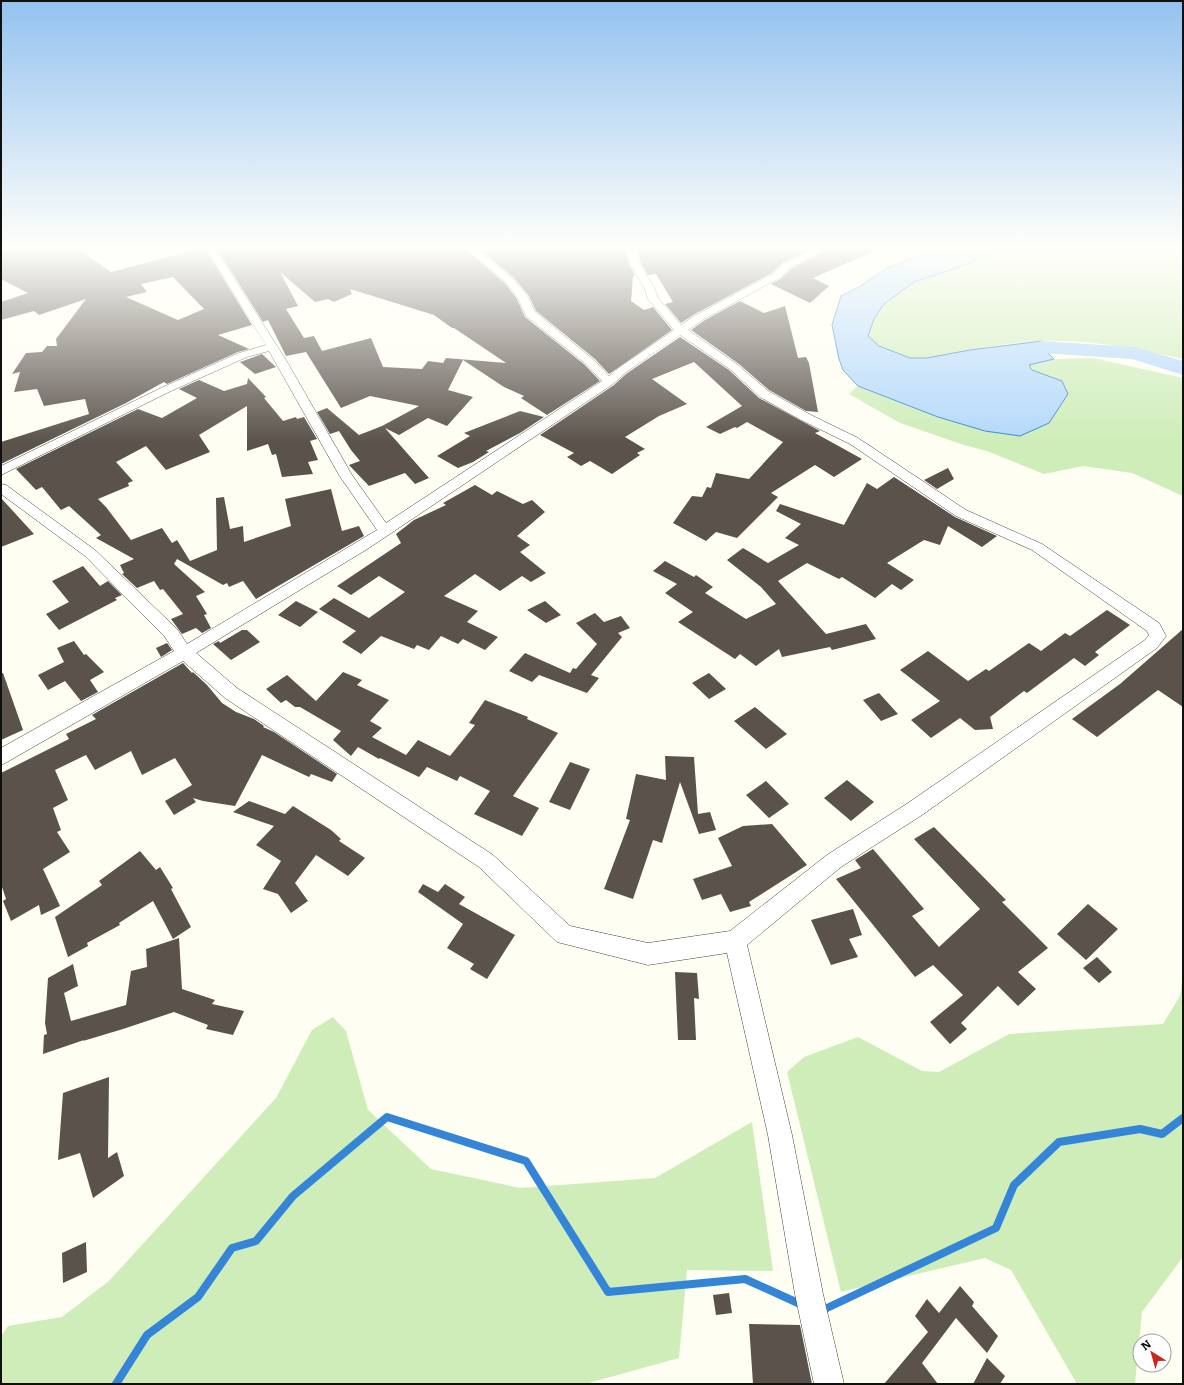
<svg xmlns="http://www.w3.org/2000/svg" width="1184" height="1385" font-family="Literata,serif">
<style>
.green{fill:#ceedb8}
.water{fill:#b3d8fb;stroke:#3485d7}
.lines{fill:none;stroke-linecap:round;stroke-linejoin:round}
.stream{stroke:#3485d7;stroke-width:8}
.river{fill:#b3d8fb;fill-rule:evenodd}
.building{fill:#5a524b;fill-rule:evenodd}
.minor-casing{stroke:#434343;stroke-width:1}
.minor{fill:#fff;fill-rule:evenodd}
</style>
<rect width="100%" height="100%" fill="#fffef3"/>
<path class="green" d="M1001,249H1183V359C1138,349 1088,339 1042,341C1018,342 993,346 970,350C950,353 930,361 910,358C894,357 879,346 868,336L874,319L884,304L914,282L965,265Z
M1093,358L1183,378V496L1132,473L1083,466L1044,474L987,451L964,445L900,423L849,394L858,386L938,417L985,431L1020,436L1062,381L1032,370L1029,365L1054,359Z
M1183,974V1257L1142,1312L1135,1384H1077L1011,1270L985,1258L841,1292L787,1072L804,1057L858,1037L922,1071L939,1072L1009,1034L1163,1024L1180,996Z
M333,1017L346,1031L368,1110L431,1169L520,1188L655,1178L752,1122L773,1271L687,1270L679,1358L585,1384H1V1336L8,1326L62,1317L109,1281L276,1098L312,1030Z"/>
<path class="water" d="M937,249H1001L965,265L914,282L884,304L874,319L868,336L879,346L910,358H927L970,350L1042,341V347L1054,359L1029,365L1032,370L1062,381L1068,394L1049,423L1020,436L985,431L938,417L858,386L843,370L839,359L832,325L841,296L859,287L887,268Z"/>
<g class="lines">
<path class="stream" d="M827,1308L996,1228L1014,1185L1059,1142L1140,1129L1162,1134L1183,1118
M116,1384L147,1335L198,1297L232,1248L256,1241L293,1196L387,1117L526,1161L608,1292L745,1279L798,1303"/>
<path class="river" d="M1042,341L1134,347L1183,361V375L1132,359L1042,353L999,365L991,363L988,358L991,353Z"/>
</g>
<path class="building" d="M1,249H78L111,272L198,249H205L252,325L218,335L249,349L238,352L167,384L164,382L126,403L1,464V442L89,414L85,399L44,406L37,389L14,392L20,372L12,374L26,353L42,352L47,346H57L56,339L86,299L39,315L34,311L1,320V302L28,293L1,279ZM173,277L204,309L178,320L126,297L147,292L141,284Z
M217,249H465L505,283L517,299L525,317L585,365L600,381L547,415L521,398L524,396L504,387L463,360L448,390L473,397L447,426L428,418L399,435L385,428L429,478L415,484L405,473L369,486L349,465L360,461L351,450L339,431L330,434L317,412L327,408L359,435L382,426L419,406L370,396L341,408L306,352L286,356L268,320L263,322ZM280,272L315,302L328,299L334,302L352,294L350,289L434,315L452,328H454L506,363L446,358L443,363L428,361L422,369L383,367L371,338L322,351L314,336L304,338L286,309L298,306Z
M479,249H624L630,266L635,276H633L631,301L644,310L653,307L672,330L609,374L595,359L536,311L529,296L513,277Z
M637,249H811L783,263L772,273L695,314L681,323L665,304L673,302L656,274L648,275L642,265Z
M828,249H879L813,278L829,286L810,303L771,284L780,279L791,269Z
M740,301L764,313L785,306L798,358L806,357L809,363L818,412L806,411L769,390L739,364L691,330L705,320Z
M680,337L729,370L759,398L820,431L815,433L862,459L834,477L815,465L771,493L778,497L737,538L716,532L706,541L673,523L692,496L702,497L707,487L711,488L716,473L749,479L783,442L747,422L737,428L735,427L720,434L706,427L742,406L694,362L652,379L687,404L659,416L625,437L645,449L637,453L640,455L612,474L590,461L581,466L567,457L574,453L540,435L614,385L626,374Z
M262,354L276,367L255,374L240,362Z
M248,378L266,397L264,398L283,421L296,417L297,419L304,417L317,439L310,441L318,460L308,462L313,474L282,477L276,454L272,455L268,444L247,451V406L199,435L210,452L166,470L146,446L116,462L133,481L128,483L129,486L98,499L106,507L131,540L162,528L172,543L177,540L190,561L217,550L216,498L224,497L230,529L243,526L244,542L291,526L285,499L331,489L342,531L359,526L364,536L256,599L243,581L229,587L227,583L223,585L177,559L174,564L205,592L196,596L207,614L204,615L211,628L202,633L196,628L182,634L171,619L183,614L163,589L160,590L154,581L137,588L122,574L124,573L120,565L134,559L96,538L101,535L69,506L61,510L42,487L36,490L16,469L138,409L162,418L197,398L179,389L199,380L224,391L247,384Z
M520,411L544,417L520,433L486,451L489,452L473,462L458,468L437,456L470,436L464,433Z
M948,468L954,479L937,489L924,480Z
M894,477L955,517L997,536L982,547L948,526L940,545L924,540L887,563L914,580L901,590L892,584L875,598L842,577L839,579L807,563L778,581L826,634L866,624L876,639L832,650L830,647L782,657L779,649L756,666L740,654L735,659L678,622L693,612L665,593L677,584L653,571L665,561L694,577L696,575L713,587L705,593L746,619L776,604L761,587L727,560L743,548L768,563L799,545L785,538L801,524L776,511L780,504L844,525L867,483L877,489Z
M475,485L492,495L497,491L523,504L532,500L545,512L517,536L530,545L520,552L546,573L531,582L522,576L500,591L475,574L444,596L478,611L467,622L498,637L485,650L463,639L458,644L441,636L429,650L417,645L414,649L381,636L361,654L342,642L356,631L319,609L334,598L369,618L405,592L379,576L351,595L337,586L401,543L396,534L414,520L446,505L443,503Z
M1,498L34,534L1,547Z
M83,566L100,586L108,581L122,595L115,598L117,600L59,630L46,614L69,602L52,581Z
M296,601L318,612L300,627L278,615Z
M545,601L561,615L546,623L527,610Z
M1107,610L1130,625L1095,652L1099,655L1085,666L1074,658L1027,693L1024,691L990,717L993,729L975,730L960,718L931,738L911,720L940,701L900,670L928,651L968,681L986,669L989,671L1029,643L1041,651L1065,633L1070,636Z
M595,613L604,622L621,616L630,628L618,633L622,637L591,675L599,678L587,693L539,675L532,682L509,671L525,653L570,673L573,668L576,669L597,644L576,623Z
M1183,629V707L1158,690L1097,737L1072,719L1120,684Z
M242,630H247L260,642L231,660L213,644L219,641L220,643Z
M74,641L84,655L86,654L104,672L90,680L98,692L81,701L65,681L48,690L38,675L64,662L57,648Z
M167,643L172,650L161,657L156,648Z
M183,663L192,673L193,672L207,685L222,703L236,712L254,719L264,726L263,727L274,732L337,774L332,782L311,774L309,777L262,755L235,806L203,801L193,798L196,802L174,815L165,801L192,785L175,758L142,775L131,751L95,770L86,755L55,770L68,800L53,808L61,830L57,832L70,852L43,869L60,906L41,915L39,905L11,921L3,901L6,899L1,884V773L69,739L66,734L96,719L92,715Z
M343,672L362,680L357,685L389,700L370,721L382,728L372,737L406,755L418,740L450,756L475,725L469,723L485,700L528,717L527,719L558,733L513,796L539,808L522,836L474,814L490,791L460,776L457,781L427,767L419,777L380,758L379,759L358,747L351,756L333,740L341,731L300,707H295L286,700L281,703L266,689L287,675L316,701Z
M1,673H3L23,730L1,740Z
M709,673L726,689L709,699L692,683Z
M879,693L898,714L881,721L863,700Z
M755,707L787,734L766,749L734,721Z
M665,756L694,757L698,814L710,812L716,830L699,834L680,782L662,843L653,840L633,899L604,889L630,820L626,819L636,774L666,780Z
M570,762L590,769L570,810L549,802Z
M847,780L874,802L851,821L824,798Z
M766,781L789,804L769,818L746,795Z
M249,801L285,814L293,806L331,830L341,839L339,841L365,858L348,876L316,855L295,883L308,901L291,913L278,894L263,889L281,861L256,845L274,826L233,812Z
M772,824L807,865L749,902L751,906L730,912L721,894L702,900L693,879L732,866L718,838L743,826Z
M934,827L1006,900L1002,902L1048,948L1018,972L1036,989L1018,1006L998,986L961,1023L967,1029L950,1044L930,1022L963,995L933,965L915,977L836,879L861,868L855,860L873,849L924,909L912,916L939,947L980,909L914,839Z
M140,851L156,870L160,867L173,888L171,889L191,927L173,939L153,901L119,923L120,925L87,943L88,946L68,957L55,917L102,885L99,881Z
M423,884L438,892L445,884L465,897L459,904L515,935L487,979L470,969L474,964L447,948L463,924L418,892Z
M1088,904L1118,929L1086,960L1057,934Z
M853,909L862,935L849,939L858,957L831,965L811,920Z
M179,938L182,989L215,1000L212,1004L244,1011L233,1035L206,1029L208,1025L174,1012L123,1029L83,1041L84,1040L43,1054L44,1035L47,1034L45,1023L48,978L73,964L78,986L64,993L71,1021L126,1005L131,971L147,967L146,949Z
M1097,957L1112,972L1099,983L1083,968Z
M675,972L697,973L699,999L694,998L696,1040H678Z
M109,1077L108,1158L117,1152L124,1176L93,1198L80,1153L58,1160L63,1093Z
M86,1242L87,1272L63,1283L62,1253Z
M960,1286L974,1302L972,1306L998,1336L987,1353L956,1318L922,1363L938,1384H884L928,1332L915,1316L927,1299L939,1313Z
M729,1293L732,1313L716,1315L713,1295Z
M749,1324L800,1325L812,1384H753Z
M987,1358L1005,1376L1000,1384H973Z"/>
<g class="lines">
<defs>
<path id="minor" d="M206,249H215L286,360L352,475L386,523L602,381L586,364L526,316L518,298L506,282L466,249H476L512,278L528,297L535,312L594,360L609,376L617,369L674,330L648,299L644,287L631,266L625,249H635L641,266L654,287L658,298L681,325L696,315L773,274L784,264L815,249H827L790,268L779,278L704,319L688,330L738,365L768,391L809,414L858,438L966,510L1042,544L1159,623L1166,636L1157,648L922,815L841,867L747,945L792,1135L823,1294L844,1384H814L795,1294L768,1135L727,953L648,965L557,942L479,867L225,698L183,661L7,762L1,765V748L174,651L165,637L85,556L1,494V484L6,485L95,550L177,629L187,644L377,530L339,475L269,351L247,357L171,391L1,475V466L163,387L239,353L266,345ZM680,335L730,369L760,397L801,420L850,444L956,516L1032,550L1147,631L1149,635L1145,640L908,803L827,855L730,931L648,943L570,926L493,855L237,688L196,653L369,548L613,384L625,373Z"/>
</defs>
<use href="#minor" class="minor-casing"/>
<use href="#minor" class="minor"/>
</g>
<linearGradient id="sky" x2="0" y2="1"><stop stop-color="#93c2f0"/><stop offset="0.56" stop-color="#fffffa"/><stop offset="1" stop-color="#fffffa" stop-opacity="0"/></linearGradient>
<rect width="1184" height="443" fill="url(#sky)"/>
<rect width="1184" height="1385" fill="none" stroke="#101010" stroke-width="4"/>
<g transform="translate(1152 1353) rotate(323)"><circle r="19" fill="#ffffff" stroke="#9f9f9f"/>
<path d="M0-3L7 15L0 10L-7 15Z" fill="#cb261c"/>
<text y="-6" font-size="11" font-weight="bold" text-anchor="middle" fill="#101010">N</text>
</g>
</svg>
